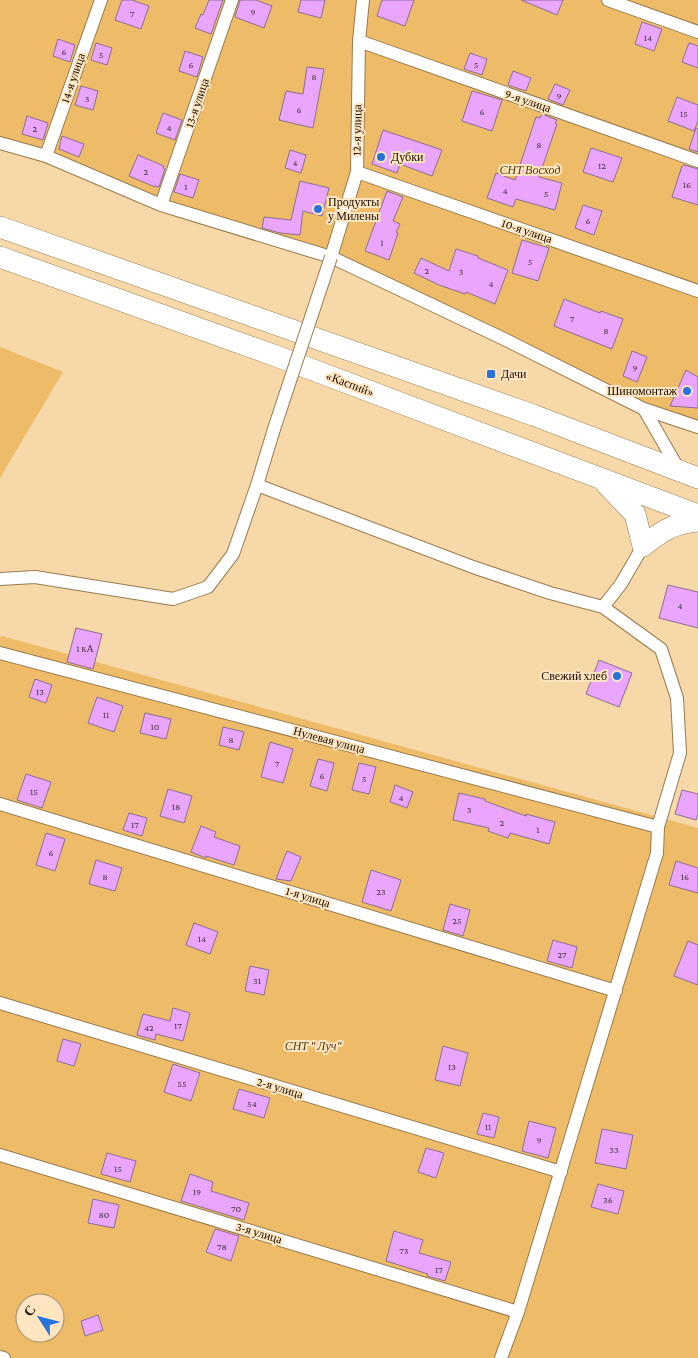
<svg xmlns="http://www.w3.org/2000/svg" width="698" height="1358" font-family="'Crimson Pro',serif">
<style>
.green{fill:#eebc68;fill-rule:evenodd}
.building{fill:#e9a6fc;stroke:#8d6d96}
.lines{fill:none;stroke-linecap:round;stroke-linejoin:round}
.minor-casing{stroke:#977b4e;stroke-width:14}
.trunk-casing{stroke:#977b4e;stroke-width:22}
.minor{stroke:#fff;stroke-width:12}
.trunk{stroke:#fff;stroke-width:21}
.minor-bridge-casing{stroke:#977b4e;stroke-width:14;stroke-linecap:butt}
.minor-bridge{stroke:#fff;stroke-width:12}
.poi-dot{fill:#2872de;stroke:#ffe6c0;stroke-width:2}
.labels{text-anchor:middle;stroke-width:4;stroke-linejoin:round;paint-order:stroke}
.number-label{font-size:10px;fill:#4c333f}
.street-label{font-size:12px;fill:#180d00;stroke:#ffe6c0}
.poi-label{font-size:12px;fill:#180d00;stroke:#ffe6c0;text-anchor:start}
.park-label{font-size:12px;font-style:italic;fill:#523a0f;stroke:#ffe6c0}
</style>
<rect width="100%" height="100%" fill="#f7d8a8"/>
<path class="green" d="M0,0H698V434L639,414L349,267L167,211L50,165L0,150Z
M0,347L63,372L0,478Z
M2,636L698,828V1358H0V637ZM25,1303H55V1333H25Z"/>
<path class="building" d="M122,0H132L149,6L141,29L115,20Z
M209,0H223L211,34L195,28L201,14L203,15Z
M240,0H256L272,6L264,28L235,17Z
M301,0H325L321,18L298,12Z
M382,0H414L405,26L377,16Z
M521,0H563L557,15Z
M642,22L662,29L654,51L635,44Z
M58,39L75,45L70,62L53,56Z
M96,43L112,48L107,65L91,60Z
M689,43L698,46V68L682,62Z
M185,51L203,57L197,77L179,71Z
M470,53L487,59L482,75L464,69Z
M307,67L324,69L313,128L279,120L286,91L303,94Z
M513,71L531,78L526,91L508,85Z
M555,84L570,90L563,105L548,99Z
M81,86L98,91L93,110L75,105Z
M472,91L502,100L492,131L462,121Z
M677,97L698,105V121L694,131L668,121Z
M163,113L182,120L175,140L156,133Z
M542,114L557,120L555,123L557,124L539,177L562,183L555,210L516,199L513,207L487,198L496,173L515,180L536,117L540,118Z
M27,116L48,123L43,140L22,134Z
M696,128L698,129V152L689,149Z
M383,130L442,150L432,176L400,164L397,173L372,164Z
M62,136L84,144L79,157L59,149Z
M591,148L622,158L613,182L583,172Z
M290,150L306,155L301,173L285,168Z
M138,155L164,166L163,168L165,169L159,187L155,186V187L129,176Z
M684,165L698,169V205L672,197L682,166Z
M180,174L199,180L193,198L174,192Z
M300,181L329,188L322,216L303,211L300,235L280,233L262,228L264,217L291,220Z
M387,191L403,197L393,221L400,224L396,232L398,233L389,260L365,251Z
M583,205L602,211L594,235L575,228Z
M522,240L549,248L538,281L512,273Z
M456,249L478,256V258L508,270L495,304L466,292L465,294L439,285L414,273L421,258L449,271Z
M564,299L600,313L601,311L623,319L612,349L554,326Z
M632,351L647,357L637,382L623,376Z
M686,370L698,377V408L670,406Z
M668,585L698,592V628L659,618Z
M76,628L102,634L93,669L67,662Z
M599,660L632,673L619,707L586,694Z
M35,679L52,685L46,703L29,697Z
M97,697L123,706L114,732L88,723Z
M145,713L171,719L166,739L140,733Z
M223,727L244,732L239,750L219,745Z
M270,742L293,749L283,783L261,777Z
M318,759L334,763L327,791L310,786Z
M359,763L376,767L369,794L352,790Z
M26,774L51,782L42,808L17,800Z
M395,785L413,792L407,808L390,802Z
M168,789L192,796L184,823L160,816Z
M682,790L698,794V814L696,820L675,814Z
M459,793L485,799V801L526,816V814L555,822L549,844L510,833L508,838L488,831L489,828L453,820Z
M129,813L147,818L142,836L123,830Z
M201,826L216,832L214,837L240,846L234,865L206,856V858L191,852Z
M46,833L65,839L55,871L36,865Z
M287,851L301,857L291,881L276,879Z
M96,860L122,868L115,891L89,884Z
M676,861L698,868V893L669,885Z
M371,870L401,880L391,911L362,902Z
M450,904L470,910L463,936L443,930Z
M194,923L218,932L210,954L186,945Z
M553,940L577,947L572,968L547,961Z
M688,941L698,945V985L674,976Z
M250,966L269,970L264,995L245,991Z
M173,1008L190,1013L183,1041L156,1034L155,1040L137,1035L143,1014L170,1021Z
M63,1039L81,1044L74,1066L57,1061Z
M443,1046L468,1053L460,1086L435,1080Z
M173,1064L200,1073L191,1101L164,1092Z
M239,1089L270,1098L264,1118L233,1109Z
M483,1113L499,1117L494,1138L477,1134Z
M529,1121L556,1128L548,1158L522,1151Z
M602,1129L633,1135L626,1169L595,1163Z
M426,1148L444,1153L436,1178L418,1172Z
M107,1153L136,1161L130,1182L101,1174Z
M190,1174L213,1182L211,1191L249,1203L244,1220L181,1201Z
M598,1184L624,1191L618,1214L591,1207Z
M93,1199L119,1205L114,1228L88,1223Z
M215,1229L239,1236L231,1261L206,1252Z
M394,1231L423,1240L419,1253L451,1262L445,1281L427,1276L428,1274L386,1261Z
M98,1315L103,1330L85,1336L81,1321Z"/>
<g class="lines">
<defs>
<path id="minor" d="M608,0L698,32
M359,41L698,161
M0,143L46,156L161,205L331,257L504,339L644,409L698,427
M46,156L101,0
M357,172L698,291
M161,205L232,0
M331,257L357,172L359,41L363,0
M644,409L679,470
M274,429L257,485L473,567L550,593L603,607
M0,579L35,577L173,599L208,587L233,554L257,485
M0,653L658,827
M0,804L616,991
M0,1003L561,1172
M0,1155L518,1312
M0,1357L4,1358
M501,1358L518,1312L657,853L658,827L680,753L677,698L661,649L603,607L621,584L643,546"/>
<path id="trunk" d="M0,227L533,415L698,478
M0,257L276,356L698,515
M606,484L635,514L643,546C662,531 674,523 698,521"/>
</defs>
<use href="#minor" class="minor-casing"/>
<use href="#trunk" class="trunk-casing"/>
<use href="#minor" class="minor"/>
<use href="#trunk" class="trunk"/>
<defs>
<path id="minor-bridge" d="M274,429L331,257"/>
</defs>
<use href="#minor-bridge" class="minor-bridge-casing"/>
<use href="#minor-bridge" class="minor-bridge"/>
</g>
<g class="poi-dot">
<circle cx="381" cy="157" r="5"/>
<circle cx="318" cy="209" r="5"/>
<rect x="486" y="369" width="10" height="10" rx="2.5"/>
<circle cx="687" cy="391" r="5"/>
<circle cx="617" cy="676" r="5"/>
</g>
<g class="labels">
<g class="number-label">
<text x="253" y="15">9</text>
<text x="132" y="17">7</text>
<text x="648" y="41">14</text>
<text x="64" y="55">6</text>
<text x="101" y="58">5</text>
<text x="191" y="68">6</text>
<text x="476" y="68">5</text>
<text x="314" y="80">8</text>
<text x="559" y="99">9</text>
<text x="87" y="102">3</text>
<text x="299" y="113">6</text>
<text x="482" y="115">6</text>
<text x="684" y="117">15</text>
<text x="169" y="131">4</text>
<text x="35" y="132">2</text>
<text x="539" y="148">8</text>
<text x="295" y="166">4</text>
<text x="602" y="169">12</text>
<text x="146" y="175">2</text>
<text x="687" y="188">16</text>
<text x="186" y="190">1</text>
<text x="505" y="194">4</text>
<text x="546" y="197">5</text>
<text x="588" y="224">6</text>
<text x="382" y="246">1</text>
<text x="530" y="265">5</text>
<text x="427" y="274">2</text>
<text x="461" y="275">3</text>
<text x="491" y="287">4</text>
<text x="572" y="322">7</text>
<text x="606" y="334">8</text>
<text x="635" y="371">9</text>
<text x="680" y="609">4</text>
<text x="85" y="652">1 кА</text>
<text x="40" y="695">13</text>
<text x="106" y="718">11</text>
<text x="155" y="730">10</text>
<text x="231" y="743">8</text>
<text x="277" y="767">7</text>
<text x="322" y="779">6</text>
<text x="364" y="782">5</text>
<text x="34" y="795">15</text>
<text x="401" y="801">4</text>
<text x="176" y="810">18</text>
<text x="469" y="813">3</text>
<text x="502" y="826">2</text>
<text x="135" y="828">17</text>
<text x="538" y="833">1</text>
<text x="51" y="856">6</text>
<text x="105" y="880">8</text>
<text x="685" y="880">16</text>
<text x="381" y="895">23</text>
<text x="457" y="924">25</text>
<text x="202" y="942">14</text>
<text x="562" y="958">27</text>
<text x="257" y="984">31</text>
<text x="178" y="1029">17</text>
<text x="149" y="1031">42</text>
<text x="452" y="1070">13</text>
<text x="182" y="1087">55</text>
<text x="252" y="1107">54</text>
<text x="488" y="1130">11</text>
<text x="539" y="1143">9</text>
<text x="614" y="1153">33</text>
<text x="118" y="1172">15</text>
<text x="197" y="1195">19</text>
<text x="608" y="1203">36</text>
<text x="236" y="1212">70</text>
<text x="104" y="1218">80</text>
<text x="222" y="1250">78</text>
<text x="404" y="1254">73</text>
<text x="439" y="1273">17</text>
</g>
<g class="street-label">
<text transform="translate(73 78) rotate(-71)" y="4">14-я улица</text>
<text transform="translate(528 101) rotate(19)" y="4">9-я улица</text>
<text transform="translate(197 103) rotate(-71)" y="4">13-я улица</text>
<text transform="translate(357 130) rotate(-89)" y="4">12-я улица</text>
<text transform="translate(527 231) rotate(19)" y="4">10-я улица</text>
<text transform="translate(350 384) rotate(21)" y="4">«Каспий»</text>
<text transform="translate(329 740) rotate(15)" y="4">Нулевая улица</text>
<text transform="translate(308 897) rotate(17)" y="4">1-я улица</text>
<text transform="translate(280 1088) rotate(17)" y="4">2-я улица</text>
<text transform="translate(259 1233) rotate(17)" y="4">3-я улица</text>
</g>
<g class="poi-label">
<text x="391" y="161">Дубки</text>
<text x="328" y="206">Продукты<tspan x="328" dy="14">у Милены</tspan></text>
<text x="501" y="378">Дачи</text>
<text x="677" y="395" text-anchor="end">Шиномонтаж</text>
<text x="607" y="680" text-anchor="end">Свежий хлеб</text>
</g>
<g class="park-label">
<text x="530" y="174">СНТ Восход</text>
<text x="313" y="1050">СНТ " Луч"</text>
</g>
</g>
<g transform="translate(40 1318) rotate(306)"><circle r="24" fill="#ffe6c0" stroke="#a38f73"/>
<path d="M0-4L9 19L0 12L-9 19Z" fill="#2872de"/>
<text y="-8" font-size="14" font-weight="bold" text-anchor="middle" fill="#180d00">С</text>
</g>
</svg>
